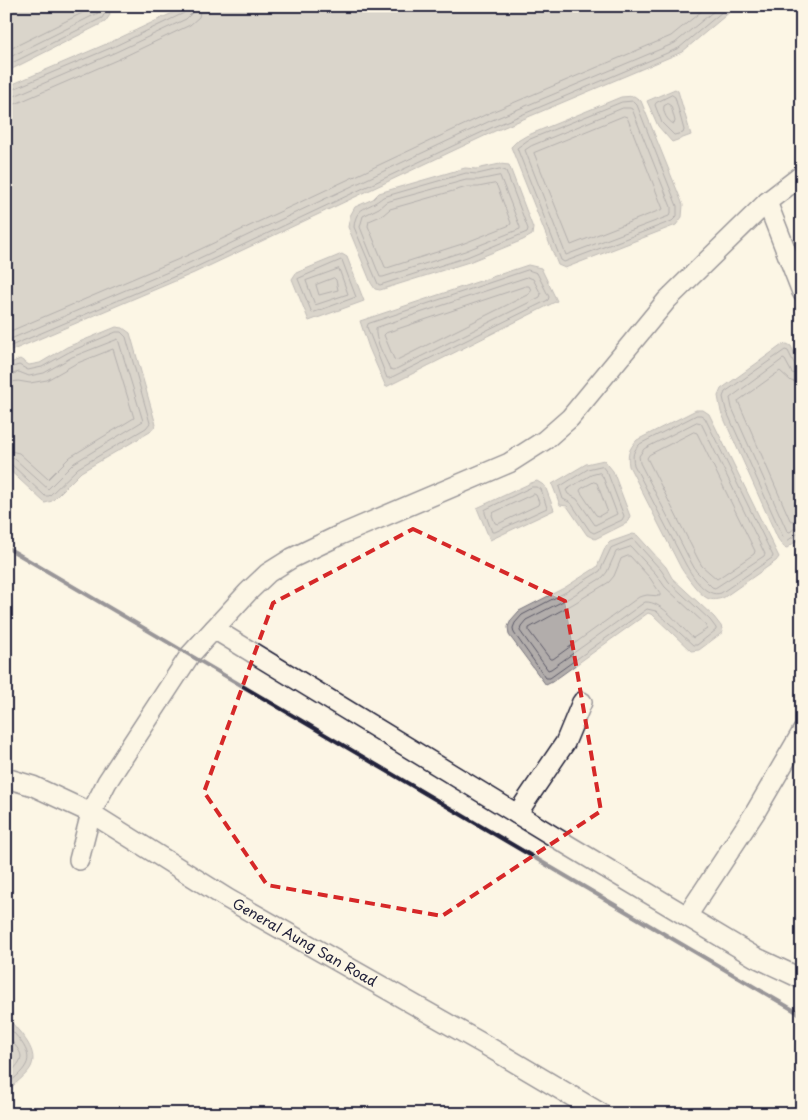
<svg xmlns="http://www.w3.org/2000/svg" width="808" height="1120" font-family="'Playpen Sans',sans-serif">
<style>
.water{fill:#b2adab;stroke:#78757e}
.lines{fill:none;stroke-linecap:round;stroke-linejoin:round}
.shore{stroke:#5c5a68;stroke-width:1}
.minor-casing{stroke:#22223b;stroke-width:22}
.minor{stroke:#fcf5e5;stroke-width:19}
.rail{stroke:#22223b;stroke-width:4}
.marked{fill:none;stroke:#d62828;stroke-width:4;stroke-dasharray:10 6;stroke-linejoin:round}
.labels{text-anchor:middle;stroke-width:5;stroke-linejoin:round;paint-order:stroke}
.street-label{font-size:14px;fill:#22223b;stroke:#fcf5e5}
</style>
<rect width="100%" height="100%" fill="#fcf5e5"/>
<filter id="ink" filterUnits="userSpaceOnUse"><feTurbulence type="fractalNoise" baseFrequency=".02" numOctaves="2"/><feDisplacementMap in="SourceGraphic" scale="10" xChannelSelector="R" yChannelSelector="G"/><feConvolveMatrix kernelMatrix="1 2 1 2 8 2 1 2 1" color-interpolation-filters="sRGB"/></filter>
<g filter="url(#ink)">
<path class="water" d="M6,6H109L110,15L105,22L6,72Z
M187,6H737L682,52L495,131L194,273L6,353V87L111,42Z
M675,89L678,91L691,135L672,142L658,126L647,101Z
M634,96L641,101L683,205L682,217L676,225L565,268L558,265L511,147L516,142L526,136L621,97Z
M500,164L509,165L533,228L532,235L523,240L469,262L380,290L375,289L371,283L348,227L350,216L355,207L373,199L379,193L465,168L476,169Z
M342,254L347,257L364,301L309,321L292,279L296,273Z
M528,265L541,268L557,301L386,387L369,348L360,321Z
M116,327L123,328L130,333L156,425L150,432L81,472L52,501L45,503L6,467V365L20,359L29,365L40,363L67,347Z
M787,344L791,346L802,369V537L787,548L784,547L778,539L721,412L718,396L721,389L782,345Z
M696,410H703L709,414L779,557L776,561L723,598C718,599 713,601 707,598C699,594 686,576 681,568L629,466C627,454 629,449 637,440Z
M604,460L613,471L630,516L627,523L595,539L587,535L567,506L560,505L552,484L586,464Z
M537,481L545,486L554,510L490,540L477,508L531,483Z
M633,534L637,535L666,567L672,578L714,617L721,626L723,632L699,650L691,651L653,615L648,613L552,682L546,685L509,635L508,627L511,620L519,611L564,588L597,567L606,546L610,542Z
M6,1016C16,1029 40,1049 31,1067C28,1074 12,1086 6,1092Z"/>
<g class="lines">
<path class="shore" d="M6,51L90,9L91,6
M6,59L98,13L99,6
M6,66L102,18L105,13V6
M6,92L113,47L184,13L187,6
M672,95L675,97L684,130L683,133L674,135L662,123L655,105L656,103Z
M6,98L12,97L116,52L186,19L192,13L193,6
M622,102L633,101L637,105L677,206V216L672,221L564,262L561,260L517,148L528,140Z
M668,104L671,106L675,121L674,124C668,122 662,112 664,106Z
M6,105L15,104L119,59L190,25L199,17L201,6
M623,108H630L632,109L671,207V213L669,216L566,255L525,150L531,146Z
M624,116L627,117L663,209L571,245L534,153Z
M500,169L506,171L528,229L527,232L467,257L380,285L378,284L354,227C356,205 368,210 383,197L466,173L477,174Z
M500,176L520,227V229L465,251L383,277H380L360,227L363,216L379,208L386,202L466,180H478Z
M495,184L497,186L511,223L510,225L462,244L387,268L385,267L368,226L369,221L383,215L390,209L467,187H478Z
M342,260L356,297L312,313L298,279Z
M339,269L348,294L315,305L306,281Z
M528,270L537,273L549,297L548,300L390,378H387L367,327L368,324Z
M528,277L533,279L541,294L540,297L394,370L390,369C385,357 374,340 376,328Z
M334,278L336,280L338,290L319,295L316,285Z
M526,286H529L531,290L529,294L397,360L394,359L384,335L386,333Z
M6,333L186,256L487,114L671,36L708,6
M6,341L189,263L490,121L675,43L720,6
M6,348L192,269L493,127L679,48L729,6
M6,369L19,365L28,370L42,367L69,352L116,332H121L126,337L150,423L146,428L78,468L49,496H45L12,465L6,464
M802,369L796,367L788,351L785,350L725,392L723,397L726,410L783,537L787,541L797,534L802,533
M802,375L792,373L785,360L783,359L730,398L732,408L787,531L790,532L795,528L802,527
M6,376L19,372L29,376L44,373L72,357L118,339L143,421L74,463L48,489L15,459L6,457
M6,383L18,381L30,383L47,380L75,364L113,349L134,418L70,457L48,479L19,453L6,450
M802,383L791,381L780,371L738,401L790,520L792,521L802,519
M697,415H701L705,418L773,556L772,558L721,593C706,598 693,577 686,565L634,465C632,455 633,451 640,444Z
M697,422L701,423L765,554L764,556L715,588L712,587L696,571L691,562L640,463L639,456L644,449Z
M694,432L697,433L755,551L754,554L717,579L702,566L698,559L647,458L649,455Z
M602,466L608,474L624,516L622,520L594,533L590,531L571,503L563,499L559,487L588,469Z
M600,473L603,477L617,514L595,525L577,499L568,494L566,490L591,475Z
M594,482L597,483L607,510L606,512L599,516L596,515L580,491L581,489Z
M532,487H536L541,489L547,508L495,532H492L485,513V510Z
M534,494L536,495L539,502L538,505L498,524L495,523L492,515L493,513Z
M633,539L661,570L669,582L710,620L716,628V630L697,645H693L656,611L647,609L550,678H546L514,633L513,628L515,623L522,615L566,592L600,571L611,548Z
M631,547L656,574L665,587L705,624L707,629L693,638C680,627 663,601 645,602L551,669L548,670L520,631L521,626L526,620L569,598L603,577L607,572L616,552Z
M628,556H630L650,578L660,593V596L647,595L639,597L553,659H550L529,631V628L573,604L609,582L614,576L621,559Z
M6,1024C14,1034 34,1051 26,1065C22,1073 12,1080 6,1085
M6,1034C24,1057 28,1055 6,1077"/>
<defs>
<g id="minor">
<path d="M767,202L802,292"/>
<path d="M214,629L571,847L755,957L802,979"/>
<path id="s1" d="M6,778L33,786L91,813L228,899L487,1046L602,1114"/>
<path d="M517,814L565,743L582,702"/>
<path d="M79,860L91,813L107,782L190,655L248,592L268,573L292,558L340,535L509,463L545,440L570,418L667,300L767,202L802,175"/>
<path d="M687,916L756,811L802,732"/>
</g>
</defs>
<use href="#minor" class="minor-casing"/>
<use href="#minor" class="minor"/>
<path class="rail" d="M6,547L802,1015"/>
</g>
</g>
<path d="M0 0H808V1120H0ZM413,529L565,601L601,811L442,916L267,885L204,792L273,603Z" fill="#fcf5e5" fill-opacity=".55" fill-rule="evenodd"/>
<path class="marked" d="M413,529L565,601L601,811L442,916L267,885L204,792L273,603Z"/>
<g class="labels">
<g class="street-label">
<text dy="5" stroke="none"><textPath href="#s1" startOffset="342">General Aung San Road</textPath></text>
</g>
</g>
<rect width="808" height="1120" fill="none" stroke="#fcf5e5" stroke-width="25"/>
<rect x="12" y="12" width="783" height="1095" fill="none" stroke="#22223b" stroke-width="2" filter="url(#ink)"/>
</svg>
